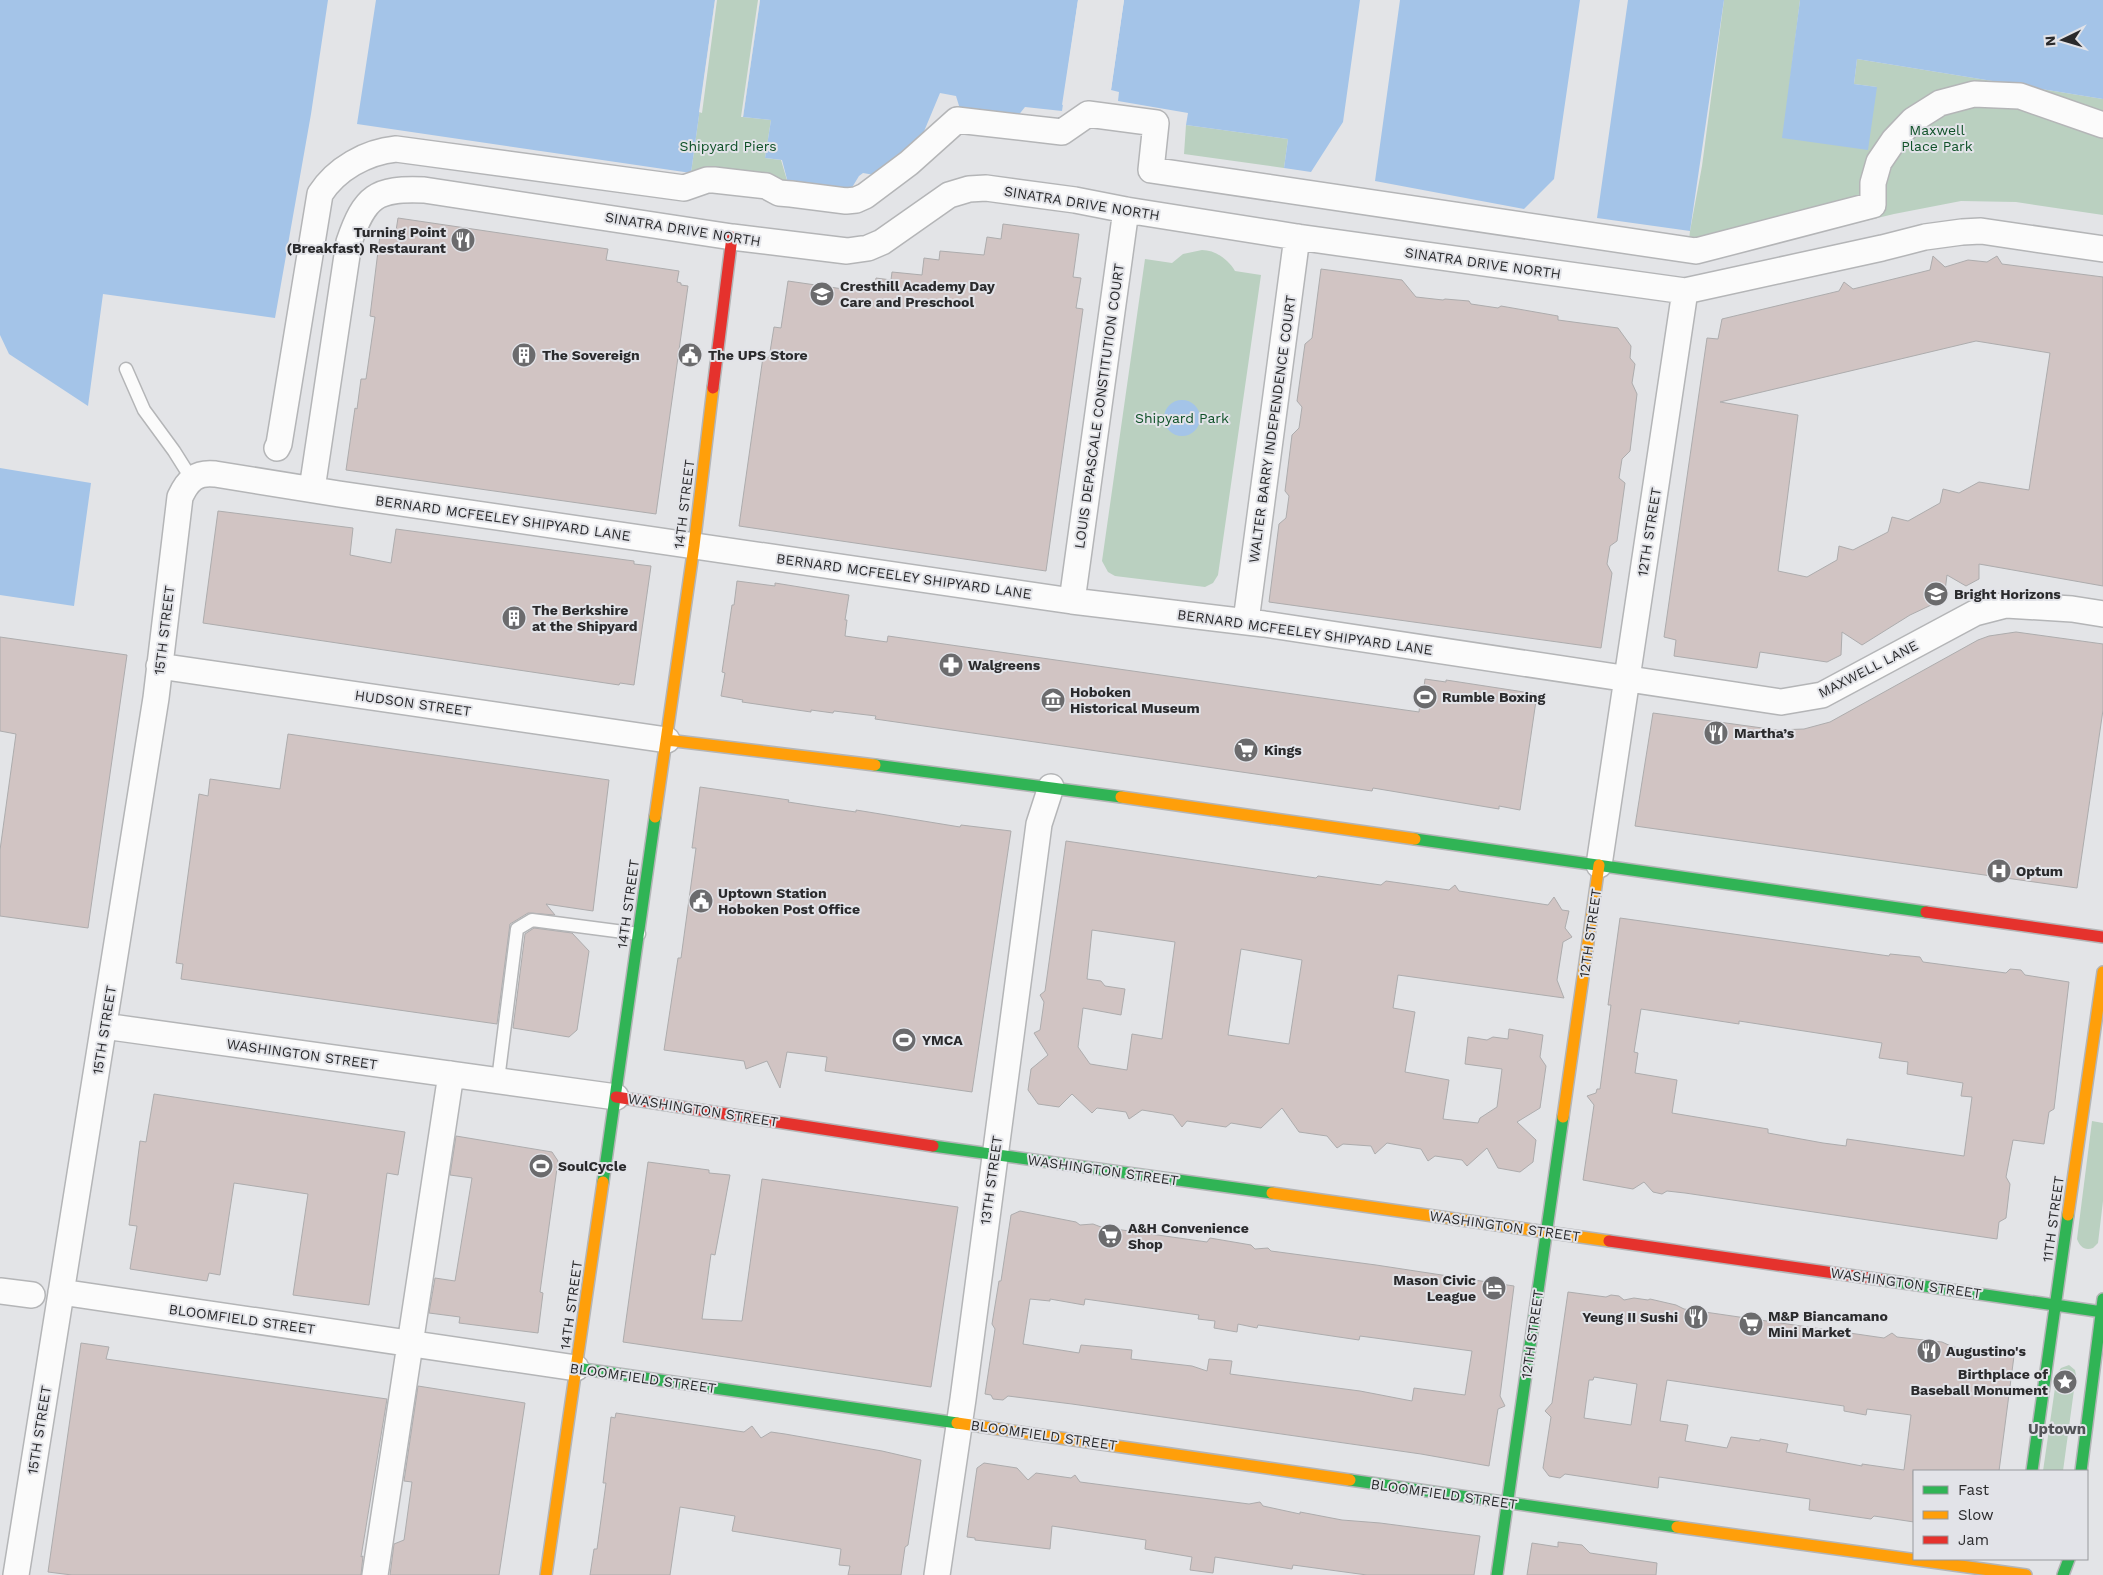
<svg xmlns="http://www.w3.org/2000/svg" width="2103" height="1575" font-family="'Work Sans',sans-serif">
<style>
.green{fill:#bad0c0}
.water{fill:#a4c4e8}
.pier{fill:#e3e4e7}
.building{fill:#d1c4c3;stroke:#adacad;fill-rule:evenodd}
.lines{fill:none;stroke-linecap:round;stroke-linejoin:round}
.lane-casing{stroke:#b4b5b7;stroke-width:15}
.street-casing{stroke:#b4b5b7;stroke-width:28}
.fast-casing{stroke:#b4b5b7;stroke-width:14}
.slow-casing{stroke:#b4b5b7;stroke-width:14}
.jam-casing{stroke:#b4b5b7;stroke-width:14}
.lane{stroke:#fbfbfb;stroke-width:12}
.street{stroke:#fbfbfb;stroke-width:25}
.fast{stroke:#30b455;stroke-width:11}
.slow{stroke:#ff9f0a;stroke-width:11}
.jam{stroke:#e5322d;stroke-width:11}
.labels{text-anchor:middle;stroke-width:4;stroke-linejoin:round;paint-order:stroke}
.park-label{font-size:14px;fill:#0f5128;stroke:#e2e3e8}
.street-label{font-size:14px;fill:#2a2a2c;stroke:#e2e3e8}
.poi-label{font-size:14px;font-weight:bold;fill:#2a2a2c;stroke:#e2e3e8;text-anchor:start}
.neighbourhood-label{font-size:15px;font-weight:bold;fill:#525357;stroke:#e2e3e8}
</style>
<rect width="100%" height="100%" fill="#e3e4e7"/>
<path class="green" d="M715,0H760L743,117L771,120L765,158L781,160L789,187L691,173Z
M1724,0H1800L1783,138L1877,87L1854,84L1857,59L2103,99V215L2016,202L1961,201L1894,214L1745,250L1687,258L1690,231L1702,166Z
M1186,125L1288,139L1284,168L1184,154Z
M1202,250C1215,250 1228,259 1235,271L1261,275L1218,575L1213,583L1205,587L1115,576L1108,572L1102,561L1145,259L1172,263L1183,254Z
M2092,1121L2103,1123V1201L2098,1243L2093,1248C2085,1251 2080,1247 2077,1239Z
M2069,1365L2075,1370L2076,1375L2063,1471H2043L2057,1374L2061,1368Z"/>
<path class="water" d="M0,0H328L311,114L275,318L103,294L88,406L9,354L0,335Z
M376,0H715L691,173L357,124Z
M760,0H1078L1062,111L1025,107L1017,117L960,109L956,96L940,93L920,141L880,176L863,173L859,176L848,194L789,187L782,160L765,158L771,120L743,117Z
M1124,0H1360L1343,122L1311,172L1284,168L1288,139L1186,125L1188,113L1118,101L1119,92L1111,90Z
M1400,0H1580L1554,179L1524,209L1375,181Z
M1628,0H1724L1690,231L1597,218Z
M1800,0H2103V99L1857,59L1854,84L1877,87L1868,150L1782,138Z
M1164 418a18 18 0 1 1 36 0a18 18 0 1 1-36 0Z
M0,468L91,483L74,606L0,595Z"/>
<path class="pier" d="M715,0H717L702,113L699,112Z
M758,0H760L743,117H741Z
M1078,0H1080L1065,104L1062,105Z
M1121,0H1124L1111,90L1108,91Z"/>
<path class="building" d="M398,218L608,249L606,260L679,271L677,282L681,283V285L688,286L656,514L346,470L355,408L357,409L361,379H366L375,317L370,316L380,235L395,237Z
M1003,224L1079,234L1073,277L1081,278L1076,308L1083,309L1046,571L739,526L763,357L769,358L774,327L781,328L788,281L857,291L858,283L875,285L876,278L891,280L892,272L922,275L924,258L939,260L940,251L984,255L987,237L1001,239Z
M1933,256L1945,267L1968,260L1987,262L1997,256L2002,264L2103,277V586L1979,564V579L1966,586L1947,575L1944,599L1910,615L1862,645L1842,632L1841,655L1827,662L1760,652L1757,668L1674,656L1676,640L1664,637L1707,338L1718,339L1722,319L1839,291L1844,282L1853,289L1930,270ZM1976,341L2050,353L2029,490L1979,482L1959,493L1943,489L1940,503L1908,521L1892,517L1888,532L1853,550L1839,546L1837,560L1807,577L1778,571L1798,415L1720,402Z
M1321,269L1402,280L1416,297L1443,300L1445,299L1469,301L1471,304L1498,308L1501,306L1558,316V320L1618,328L1631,346L1630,358L1635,364L1632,383L1637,394L1630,451L1622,459L1619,478L1625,483L1617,541L1610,546L1607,564L1612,573L1601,648L1269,602L1279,524L1286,518L1289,496L1285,491L1292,435L1299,428L1302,407L1297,401L1305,344L1312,338Z
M218,511L353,528L350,555L391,563L396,529L634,561V564L651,566L634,685L620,683L619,685L203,623Z
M737,581L775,586V583L849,595L845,620H847L845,636L887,642L888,636L1419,712L1420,703H1422L1425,679L1446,682V680L1537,694L1520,810L1499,806V809L1373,788L1372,791L1056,745L875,719L876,716L834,711L833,713L811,710V712L742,702L743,700L721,696L725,673L722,672L732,605H734Z
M2016,632L2103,644V710L2077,888L1635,826L1653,713L1777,730L1804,729L1830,722L1978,640L1989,636Z
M0,637L127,655L88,928L0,916V850L16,734L0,731Z
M288,734L609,780L593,911L546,904L555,915L528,913L510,924L497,1024L181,979L183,964L176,963L199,794L208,796L210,779L280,789Z
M700,787L789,800L788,802L821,807L856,812V810L960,827L961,825L1011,831L972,1092L825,1071L827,1057L787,1052L780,1088L767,1061L746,1069L744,1061L664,1050L678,958H681L696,848H692Z
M1066,841L1316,878L1318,876L1381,885L1386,881L1449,890L1455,885L1459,891L1548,905L1554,897L1562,910L1569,911L1565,928L1572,937L1563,942L1557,980L1564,998L1398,975L1393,1008L1415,1012L1405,1072L1449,1080L1443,1119L1478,1123L1480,1118L1497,1107L1502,1069L1465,1064L1468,1037L1487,1040L1493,1037L1508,1039L1509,1029L1543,1035L1540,1057L1546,1066L1540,1108L1517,1122L1536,1140L1533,1162L1520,1172L1498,1168L1487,1148L1467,1166L1462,1160L1435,1156L1428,1161L1421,1149L1387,1143L1375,1154L1371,1146L1343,1144L1337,1148L1327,1136L1299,1132L1282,1108L1261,1128L1231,1123L1226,1127L1187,1121L1182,1127L1173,1115L1142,1110L1129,1119L1126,1112L1097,1108L1092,1113L1072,1094L1059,1107L1038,1104L1028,1090L1031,1069L1048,1055L1034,1033L1040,1030L1044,1002L1040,995L1045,991ZM1092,930L1175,942L1162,1039L1132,1034L1127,1070L1090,1064L1078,1047L1083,1008L1121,1015L1125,989L1105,986L1101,981L1087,979ZM1241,949L1302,960L1289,1044L1228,1035Z
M1620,918L1889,956L1890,954L1920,957L1923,962L2006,973L2010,969L2021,970L2025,975L2069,982L2054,1109L2049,1112L2044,1144L2013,1140L2006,1177L2010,1184L2006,1218L1999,1222L1997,1239L1685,1193L1667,1191L1662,1194L1653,1192L1644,1182L1633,1189L1583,1180L1594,1105L1587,1096L1596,1093L1597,1089H1600L1611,1005H1608ZM1641,1009L1739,1024V1021L1882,1043L1879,1058L1908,1062L1907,1074L1963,1083L1961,1096L1972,1097L1964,1156L1847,1139L1846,1146L1823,1143L1768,1133V1129L1672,1113L1677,1080L1635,1073L1638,1053L1634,1052Z
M534,928L572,933L589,951L577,1030L569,1037L513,1028L525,934Z
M154,1094L405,1132L398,1175L387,1173L369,1305L293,1295L308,1194L234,1183L220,1275L209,1273L207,1281L130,1269L137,1226L129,1225L137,1164L140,1141L146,1142Z
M456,1136L552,1152L558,1161L540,1292L543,1293L538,1333L459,1323L460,1317L429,1313L435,1278L455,1281L472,1178L450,1175Z
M648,1162L709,1170V1173L730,1175L715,1255L711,1254L702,1319L742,1321L762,1179L958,1207L931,1387L623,1342Z
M1020,1211L1076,1222L1080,1225L1093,1224L1101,1227L1207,1242L1210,1238L1251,1245L1255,1249L1268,1248L1271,1251L1376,1265L1514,1286L1500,1396L1505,1406L1498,1409L1489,1466L1421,1454L1072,1404L1008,1396L1003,1400L993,1399L991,1395L985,1394L995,1329L992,1324L999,1281H1001L1011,1215ZM1030,1299L1050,1301V1299L1084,1305L1085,1299L1199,1315L1198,1319L1215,1321L1214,1328L1237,1332L1238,1324L1257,1328L1258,1325L1359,1340L1360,1336L1472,1351L1465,1395L1414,1388L1412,1401L1360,1391L1230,1374L1232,1361L1209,1359L1207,1371L1192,1366L1131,1359L1132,1350L1081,1345L1079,1353L1023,1344Z
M1568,1292L1606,1297L1611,1295L1619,1296L1624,1300L1634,1298L1648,1300L1650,1299L1676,1305L1684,1309L1884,1338L1892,1333L1897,1337L1942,1342L1953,1347L2014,1356L1999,1471H1913L1914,1522L1874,1516L1871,1519L1809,1510L1810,1499L1659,1477L1658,1488L1565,1474L1560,1478L1549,1476L1543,1468L1551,1417L1545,1411L1552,1403ZM1594,1377L1637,1384L1631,1425L1584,1418L1589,1380H1593ZM1667,1380L1844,1406V1411L1866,1415L1867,1409L1911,1415L1904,1470L1862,1464V1466L1786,1452L1788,1444L1760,1439V1441L1731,1437L1727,1448L1685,1441L1688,1425L1660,1421Z
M81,1343L109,1347L106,1359L387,1399L361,1557L363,1556L361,1575H72L48,1572Z
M418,1386L525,1403L499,1575H390L394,1544L404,1540L412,1482L404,1481Z
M616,1413L744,1432L752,1426L761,1438L771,1432L785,1434L882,1451L921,1460L908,1545L905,1547L901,1575H848L850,1566L839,1565L841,1549L732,1531L735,1516L680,1507L670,1575H590L594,1549H597L606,1483H603L611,1417L615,1418Z
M984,1463L1017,1468L1028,1480L1036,1473L1071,1478L1075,1475L1080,1482L1249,1504L1260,1502L1263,1506L1300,1514V1512L1342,1520L1380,1523L1480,1536L1474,1575H1367L1293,1565L1292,1569L1215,1557L1213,1573L1190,1570L1192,1557L1145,1549L1146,1540L1052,1526L1050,1549L975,1540V1538L967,1537L977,1468Z
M1558,1542L1582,1545L1590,1553L1657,1563L1656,1575H1527L1532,1543L1558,1547Z"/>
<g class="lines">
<defs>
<path id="lane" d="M126,369L144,410L174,451L191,478
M498,1080L517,929L532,920L639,934"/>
<path id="street" d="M277,448L279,444L320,194C336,169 366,152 396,149L684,188L707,180H714L766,186L779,193L791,194L846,201L856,200L865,196L909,163L957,120L1062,132L1088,114L1156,123L1151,170L1696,251L1873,205V183L1879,162L1894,140L1913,120L1940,103L1974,94L2020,96L2103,125
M312,489L349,242C365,196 376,188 424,190L732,237L847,251L868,248L882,242L949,195L969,189L986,188L1075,200L1126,210L1297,237L1685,291L1882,248L1925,237L1962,232L1981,231L2103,249
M1072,601L1126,210
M1246,621L1297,237
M159,666L667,740
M1599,865L1685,291
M104,1026L616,1097
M0,1291L32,1295
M61,1292L576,1368
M16,1575L156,698L180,497C188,480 196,472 215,474L339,494L1072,601L1264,624L1781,702L1822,695L1975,613L2006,605L2072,609L2103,614
M375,1575L451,1074
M937,1575L963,1399L1039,824L1051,787"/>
<path id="fast" d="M875,765L1121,797
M1415,839L1926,912
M933,1146L1272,1193
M603,1182L655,817
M1883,1280L2103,1312
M576,1368L957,1423
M2032,1471L2068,1215
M2081,1471L2103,1299
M1350,1480L1677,1527
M1497,1575L1563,1117
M2063,1575L2069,1559"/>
<path id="slow" d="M667,740L875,765
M1121,797L1415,839
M655,817L694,546L713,388
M1563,1117L1599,865
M1272,1193L1609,1241
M2068,1215L2103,972
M957,1423L1350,1480
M1677,1527L2026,1575
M546,1575L603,1182"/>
<path id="jam" d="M713,388L732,237
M1926,912L2103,937
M616,1097L933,1146
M1609,1241L1883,1280"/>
</defs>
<use href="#lane" class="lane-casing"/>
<use href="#street" class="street-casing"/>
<use href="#fast" class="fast-casing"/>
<use href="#slow" class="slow-casing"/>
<use href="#jam" class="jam-casing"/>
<use href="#lane" class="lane"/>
<use href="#street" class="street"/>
<use href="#fast" class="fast"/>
<use href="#slow" class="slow"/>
<use href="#jam" class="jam"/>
</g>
<defs>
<symbol id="restaurant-disc" viewBox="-11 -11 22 22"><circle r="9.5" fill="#6b6b6d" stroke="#e2e3e8"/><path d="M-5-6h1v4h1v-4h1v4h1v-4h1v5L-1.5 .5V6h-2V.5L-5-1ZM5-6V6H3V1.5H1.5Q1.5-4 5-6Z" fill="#fff"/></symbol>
<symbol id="school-disc" viewBox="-11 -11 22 22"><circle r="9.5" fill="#6b6b6d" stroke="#e2e3e8"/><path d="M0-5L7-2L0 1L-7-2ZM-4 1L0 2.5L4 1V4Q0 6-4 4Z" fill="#fff"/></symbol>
<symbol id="building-disc" viewBox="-11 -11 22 22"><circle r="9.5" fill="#6b6b6d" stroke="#e2e3e8"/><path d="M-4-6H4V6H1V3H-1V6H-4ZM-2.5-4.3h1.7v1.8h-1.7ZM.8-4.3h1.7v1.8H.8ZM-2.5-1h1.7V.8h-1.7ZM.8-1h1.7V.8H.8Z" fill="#fff"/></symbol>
<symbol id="civic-disc" viewBox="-11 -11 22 22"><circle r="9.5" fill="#6b6b6d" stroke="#e2e3e8"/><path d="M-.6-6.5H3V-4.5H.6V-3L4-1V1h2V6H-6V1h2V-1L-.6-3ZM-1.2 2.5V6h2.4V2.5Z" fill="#fff"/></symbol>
<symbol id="pharmacy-disc" viewBox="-11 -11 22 22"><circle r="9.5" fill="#6b6b6d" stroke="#e2e3e8"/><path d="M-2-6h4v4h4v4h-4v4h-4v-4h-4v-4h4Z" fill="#fff"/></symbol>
<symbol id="stadium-disc" viewBox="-11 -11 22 22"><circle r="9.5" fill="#6b6b6d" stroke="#e2e3e8"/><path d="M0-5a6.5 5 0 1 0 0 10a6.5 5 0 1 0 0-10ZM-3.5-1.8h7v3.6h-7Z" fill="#fff"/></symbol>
<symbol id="museum-disc" viewBox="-11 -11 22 22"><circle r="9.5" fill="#6b6b6d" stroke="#e2e3e8"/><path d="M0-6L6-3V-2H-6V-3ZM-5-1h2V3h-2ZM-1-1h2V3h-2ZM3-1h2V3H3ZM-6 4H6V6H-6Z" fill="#fff"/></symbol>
<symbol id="supermarket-disc" viewBox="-11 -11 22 22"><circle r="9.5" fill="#6b6b6d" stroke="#e2e3e8"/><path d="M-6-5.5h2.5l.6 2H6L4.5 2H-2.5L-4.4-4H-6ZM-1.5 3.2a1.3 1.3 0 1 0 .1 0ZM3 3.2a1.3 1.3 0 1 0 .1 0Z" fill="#fff"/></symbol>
<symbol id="hospital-disc" viewBox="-11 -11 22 22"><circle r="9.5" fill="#6b6b6d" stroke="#e2e3e8"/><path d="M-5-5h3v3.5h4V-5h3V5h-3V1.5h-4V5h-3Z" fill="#fff"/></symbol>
<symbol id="hotel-disc" viewBox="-11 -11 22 22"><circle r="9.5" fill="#6b6b6d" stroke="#e2e3e8"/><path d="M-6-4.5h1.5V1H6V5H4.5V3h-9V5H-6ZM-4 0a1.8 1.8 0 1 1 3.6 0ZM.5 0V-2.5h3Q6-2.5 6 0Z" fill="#fff"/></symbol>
<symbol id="sight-disc" viewBox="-11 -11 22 22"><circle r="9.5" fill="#6b6b6d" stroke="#e2e3e8"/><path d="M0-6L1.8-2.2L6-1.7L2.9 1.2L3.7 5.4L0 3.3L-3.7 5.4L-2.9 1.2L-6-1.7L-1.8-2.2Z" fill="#fff"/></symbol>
</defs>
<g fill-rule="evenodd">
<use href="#restaurant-disc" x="449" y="226" width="28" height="28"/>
<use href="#school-disc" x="808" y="280" width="28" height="28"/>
<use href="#building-disc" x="510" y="341" width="28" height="28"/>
<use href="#civic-disc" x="676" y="341" width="28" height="28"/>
<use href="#school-disc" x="1922" y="580" width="28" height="28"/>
<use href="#building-disc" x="500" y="604" width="28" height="28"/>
<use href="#pharmacy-disc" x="937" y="651" width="28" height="28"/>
<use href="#stadium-disc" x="1411" y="683" width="28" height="28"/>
<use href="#museum-disc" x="1039" y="686" width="28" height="28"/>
<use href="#restaurant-disc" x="1702" y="719" width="28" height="28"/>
<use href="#supermarket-disc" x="1232" y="736" width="28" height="28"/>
<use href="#hospital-disc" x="1985" y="857" width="28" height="28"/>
<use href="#civic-disc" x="687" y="887" width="28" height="28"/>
<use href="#stadium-disc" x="890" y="1026" width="28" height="28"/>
<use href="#stadium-disc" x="527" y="1152" width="28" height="28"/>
<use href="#supermarket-disc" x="1096" y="1222" width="28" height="28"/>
<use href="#hotel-disc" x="1480" y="1274" width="28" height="28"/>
<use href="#restaurant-disc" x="1682" y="1303" width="28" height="28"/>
<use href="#supermarket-disc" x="1737" y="1310" width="28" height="28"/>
<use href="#restaurant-disc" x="1915" y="1337" width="28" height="28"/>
<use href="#sight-disc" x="2051" y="1368" width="28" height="28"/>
</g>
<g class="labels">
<g class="park-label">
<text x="1937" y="135">Maxwell<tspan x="1937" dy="16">Place Park</tspan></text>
<text x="728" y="151">Shipyard Piers</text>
<text x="1182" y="423">Shipyard Park</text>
</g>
<g class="street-label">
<text transform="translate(1082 203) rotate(9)" y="5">SINATRA DRIVE NORTH</text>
<text transform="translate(683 229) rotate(9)" y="5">SINATRA DRIVE NORTH</text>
<text transform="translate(1483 263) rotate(8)" y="5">SINATRA DRIVE NORTH</text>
<text transform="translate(1099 406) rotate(-82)" y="5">LOUIS DEPASCALE CONSTITUTION COURT</text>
<text transform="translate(1272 429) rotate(-82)" y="5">WALTER BARRY INDEPENDENCE COURT</text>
<text transform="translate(684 504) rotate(-83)" y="5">14TH STREET</text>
<text transform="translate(503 518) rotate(8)" y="5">BERNARD MCFEELEY SHIPYARD LANE</text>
<text transform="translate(1649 532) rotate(-81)" y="5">12TH STREET</text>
<text transform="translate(904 576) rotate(8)" y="5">BERNARD MCFEELEY SHIPYARD LANE</text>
<text transform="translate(164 630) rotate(-83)" y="5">15TH STREET</text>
<text transform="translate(1305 632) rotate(8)" y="5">BERNARD MCFEELEY SHIPYARD LANE</text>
<text transform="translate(1868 669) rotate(-27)" y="5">MAXWELL LANE</text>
<text transform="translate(413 703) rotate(8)" y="5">HUDSON STREET</text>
<text transform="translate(628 904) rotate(-82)" y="5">14TH STREET</text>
<text transform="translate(1590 933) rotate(-82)" y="5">12TH STREET</text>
<text transform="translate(104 1030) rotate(-81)" y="5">15TH STREET</text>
<text transform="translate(302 1054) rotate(8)" y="5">WASHINGTON STREET</text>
<text transform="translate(703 1110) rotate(9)" y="5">WASHINGTON STREET</text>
<text transform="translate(1103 1170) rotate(8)" y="5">WASHINGTON STREET</text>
<text transform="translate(991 1180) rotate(-82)" y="5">13TH STREET</text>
<text transform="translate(2053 1219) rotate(-82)" y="5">11TH STREET</text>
<text transform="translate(1505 1226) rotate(8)" y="5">WASHINGTON STREET</text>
<text transform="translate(1906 1283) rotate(8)" y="5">WASHINGTON STREET</text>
<text transform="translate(571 1305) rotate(-82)" y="5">14TH STREET</text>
<text transform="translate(242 1319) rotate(8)" y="5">BLOOMFIELD STREET</text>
<text transform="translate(1532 1334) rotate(-82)" y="5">12TH STREET</text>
<text transform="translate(643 1378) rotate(8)" y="5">BLOOMFIELD STREET</text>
<text transform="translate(39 1430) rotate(-81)" y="5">15TH STREET</text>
<text transform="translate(1044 1435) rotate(8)" y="5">BLOOMFIELD STREET</text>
<text transform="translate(1444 1494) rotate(8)" y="5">BLOOMFIELD STREET</text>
</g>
<g class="poi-label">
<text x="446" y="237" text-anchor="end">Turning Point<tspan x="446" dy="16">(Breakfast) Restaurant</tspan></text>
<text x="840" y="291">Cresthill Academy Day<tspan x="840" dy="16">Care and Preschool</tspan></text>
<text x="542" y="360">The Sovereign</text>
<text x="708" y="360">The UPS Store</text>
<text x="1954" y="599">Bright Horizons</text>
<text x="532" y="615">The Berkshire<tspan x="532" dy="16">at the Shipyard</tspan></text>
<text x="968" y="670">Walgreens</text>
<text x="1070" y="697">Hoboken<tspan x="1070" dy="16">Historical Museum</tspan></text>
<text x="1442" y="702">Rumble Boxing</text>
<text x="1734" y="738">Martha’s</text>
<text x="1264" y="755">Kings</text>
<text x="2016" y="876">Optum</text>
<text x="718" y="898">Uptown Station<tspan x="718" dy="16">Hoboken Post Office</tspan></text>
<text x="922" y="1045">YMCA</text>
<text x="558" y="1171">SoulCycle</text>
<text x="1128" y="1233">A&amp;H Convenience<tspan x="1128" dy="16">Shop</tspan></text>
<text x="1476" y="1285" text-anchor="end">Mason Civic<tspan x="1476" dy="16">League</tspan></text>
<text x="1768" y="1321">M&amp;P Biancamano<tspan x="1768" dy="16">Mini Market</tspan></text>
<text x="1678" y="1322" text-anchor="end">Yeung II Sushi</text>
<text x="1946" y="1356">Augustino's</text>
<text x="2048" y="1379" text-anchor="end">Birthplace of<tspan x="2048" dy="16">Baseball Monument</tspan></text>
</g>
<g class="neighbourhood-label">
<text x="2057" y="1434">Uptown</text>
</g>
</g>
<rect x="1913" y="1470" width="175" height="90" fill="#e2e3e8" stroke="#98999d"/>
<rect x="1923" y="1486" width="25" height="8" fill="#30b455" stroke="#98999d"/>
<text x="1958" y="1495" font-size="15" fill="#2a2a2c">Fast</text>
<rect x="1923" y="1511" width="25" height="8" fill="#ff9f0a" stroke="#98999d"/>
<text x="1958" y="1520" font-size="15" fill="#2a2a2c">Slow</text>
<rect x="1923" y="1536" width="25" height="8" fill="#e5322d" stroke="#98999d"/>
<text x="1958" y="1545" font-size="15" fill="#2a2a2c">Jam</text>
<g transform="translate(2063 40) rotate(265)" stroke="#e2e3e8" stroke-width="4" paint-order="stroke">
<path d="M0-4L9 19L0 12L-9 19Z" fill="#2a2a2c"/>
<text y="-8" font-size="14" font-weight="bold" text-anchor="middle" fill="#2a2a2c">N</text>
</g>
</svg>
